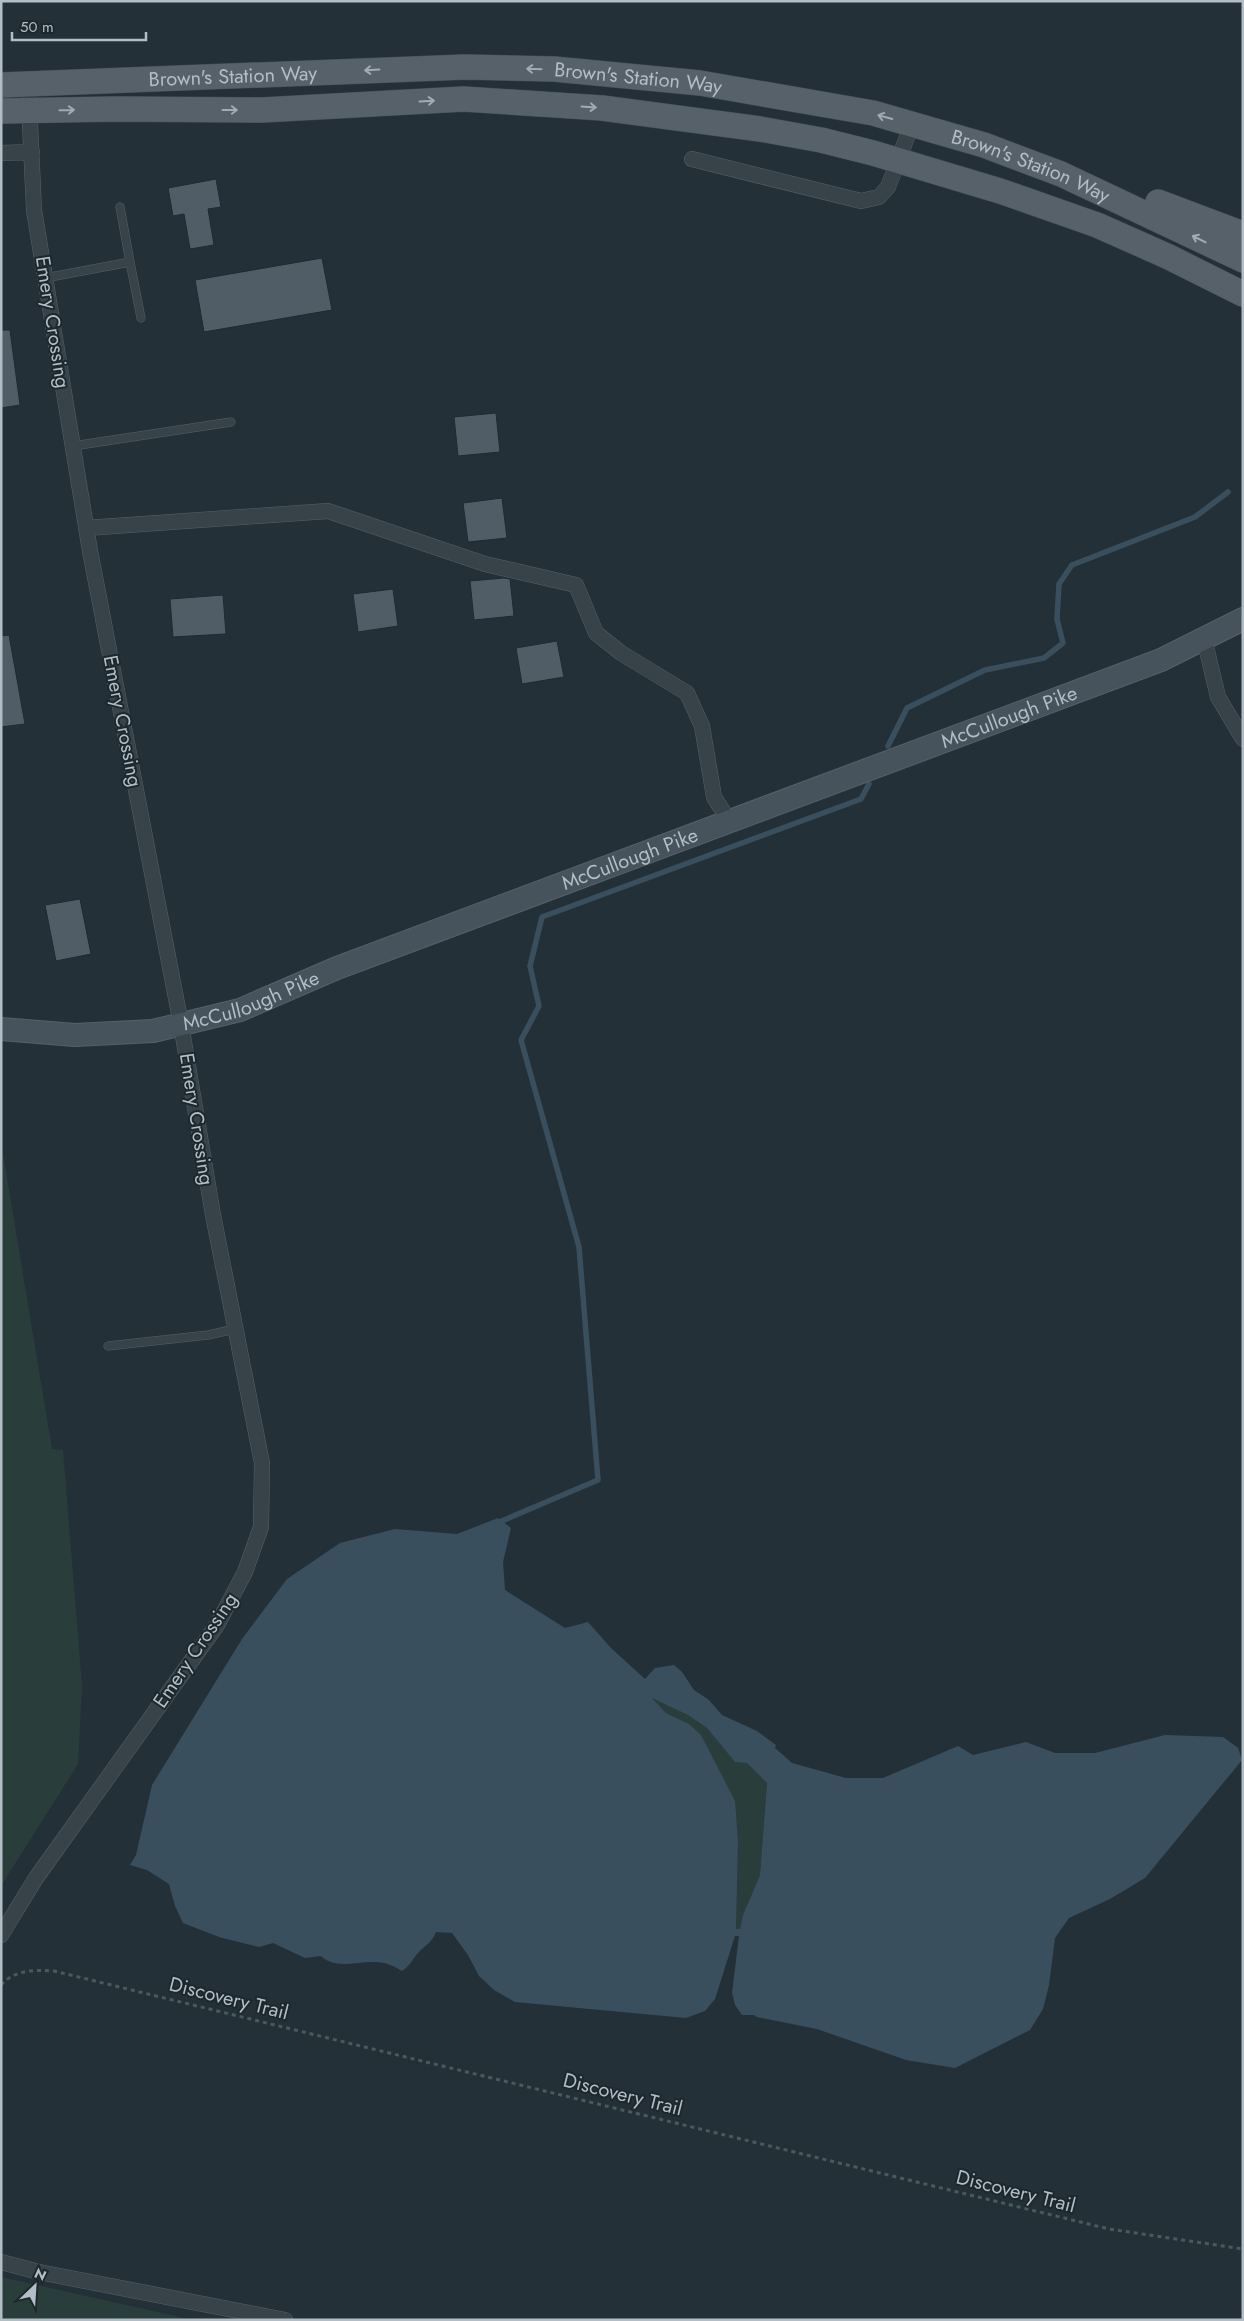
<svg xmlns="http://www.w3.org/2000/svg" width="1244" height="2321" font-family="Jost,sans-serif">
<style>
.green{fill:#293e3b}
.water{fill:#3a4f5e;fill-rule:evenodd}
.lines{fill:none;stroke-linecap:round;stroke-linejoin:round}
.stream{stroke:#3a4f5e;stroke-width:5.5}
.building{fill:#505d67;stroke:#1f2930}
.lane-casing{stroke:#566067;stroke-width:9}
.street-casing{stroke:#566067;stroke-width:16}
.secondary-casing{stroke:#566067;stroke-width:24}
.primary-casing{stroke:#414b52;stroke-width:26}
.path{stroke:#485b59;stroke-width:3;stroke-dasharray:4 4;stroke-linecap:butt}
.lane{stroke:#384249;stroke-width:8}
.street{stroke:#384249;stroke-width:15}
.secondary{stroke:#46525c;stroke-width:22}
.primary{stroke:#566169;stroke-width:25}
.oneway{stroke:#a0abb3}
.labels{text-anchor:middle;stroke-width:4;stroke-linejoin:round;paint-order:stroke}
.street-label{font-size:20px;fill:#b3bdc5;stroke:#1d272e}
</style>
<rect width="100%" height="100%" fill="#243038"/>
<path class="green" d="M1,1142L52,1449L63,1450L82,1686L78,1764L1,1886Z
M651,1697L688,1715L707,1728L735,1762L747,1763L767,1783L760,1875L743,1915L740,1929H736L738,1843L689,1724L666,1713Z
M1,2277L193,2320H1Z"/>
<path class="water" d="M498,1518L511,1528L503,1562L505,1590L565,1628L588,1622L611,1648L645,1679L655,1668L674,1665L682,1672L694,1690L709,1700L722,1715L757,1731L776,1745L775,1748L792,1763L846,1778H883L958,1746L973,1755L1026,1742L1055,1753H1095L1165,1735L1223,1737L1238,1748L1242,1760L1145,1878L1110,1899L1069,1918L1055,1938L1049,1985L1043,2009L1030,2030L955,2068L906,2060L817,2029L757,2017L754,2015H742L735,2005L732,1993L739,1936H735L715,1999L705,2011L686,2018L515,2002L494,1990L479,1976L468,1955L452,1933L436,1932C432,1943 425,1945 418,1953C412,1960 410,1966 402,1971C394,1966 386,1962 375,1962C357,1961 336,1970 321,1956L305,1958L273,1943L259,1947L219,1937L183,1923L175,1906L169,1884L147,1870L130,1865L136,1855L152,1785L242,1639L287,1579L340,1543L395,1529L457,1534ZM652,1698L688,1715L707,1728L735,1762L747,1763L767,1783L760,1875L743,1915L740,1929H736L738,1843L735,1801L701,1735L689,1724L666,1713Z"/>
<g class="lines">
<path class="stream" d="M888,746L907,708L985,670L1044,658L1063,643L1057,619L1059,584L1072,565L1195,517L1228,492
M497,1523L598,1480L579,1247L521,1040L539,1006L530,966L542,917L861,799L869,784"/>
</g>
<path class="building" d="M216,179L221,207L208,209L214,245L190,249L184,214L173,216L168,188Z
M322,258L332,310L204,332L195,280Z
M1,330H10L20,405L1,408Z
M496,413L500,452L458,456L454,417Z
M502,498L507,538L468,542L463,503Z
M504,578L510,579L514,616L474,620L470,581Z
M393,589L398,626L358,632L353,594Z
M223,595L226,634L173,637L170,599Z
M9,635L25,724L1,727V636Z
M557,641L564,677L522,684L516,648Z
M80,899L91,954L56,961L45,905Z"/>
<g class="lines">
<defs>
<path id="lane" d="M130,262L141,318
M45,278L130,262L120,207
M73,446L231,422
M108,1346L208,1335L235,1329"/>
<path id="street" d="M1,153L32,152
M692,159L861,201L879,197L888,187L912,124
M86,528L328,511L485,564L576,585L596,633L621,653L687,693L702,726L714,797L729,821
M1204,638L1218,697L1243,739
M1,1935L36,1878L217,1625L245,1572L261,1527L262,1463L213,1215L181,1024L90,551L34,210L29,102
M1,2262L39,2272L285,2320"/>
<g id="secondary">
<path id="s1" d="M1,1029L75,1035L153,1031L240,1010L337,968L1161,660L1243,619"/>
</g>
<g id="primary">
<path id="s2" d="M1,85L465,67L554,69L700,83L873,113L984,145L1061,174L1243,260"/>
<path d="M1,111L116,109L262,110L464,99L602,108L760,129L821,140L873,153L1000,191L1097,225L1169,257L1243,294"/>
<path d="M1158,202L1243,234"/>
</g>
</defs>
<use href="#lane" class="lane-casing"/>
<use href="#street" class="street-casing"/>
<use href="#secondary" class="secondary-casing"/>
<use href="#primary" class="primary-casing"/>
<path class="path" d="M1,1985C16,1969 34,1970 54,1971L1109,2229L1243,2249"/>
<use href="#lane" class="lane"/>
<use href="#street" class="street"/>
<use href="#secondary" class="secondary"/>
<use href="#primary" class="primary"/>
</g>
<defs><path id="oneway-shaft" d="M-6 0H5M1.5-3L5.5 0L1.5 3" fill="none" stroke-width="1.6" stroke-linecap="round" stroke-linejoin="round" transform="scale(1.25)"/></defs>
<g class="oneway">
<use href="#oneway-shaft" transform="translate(534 69) rotate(-178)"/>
<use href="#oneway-shaft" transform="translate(372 70) rotate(177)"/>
<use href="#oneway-shaft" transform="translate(427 101) rotate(-3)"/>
<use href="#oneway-shaft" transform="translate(589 107) rotate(4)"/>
<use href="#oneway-shaft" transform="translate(67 110) rotate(-1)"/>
<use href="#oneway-shaft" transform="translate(230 110)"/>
<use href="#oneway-shaft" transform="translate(885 117) rotate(-165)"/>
<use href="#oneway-shaft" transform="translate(1199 239) rotate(-154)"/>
</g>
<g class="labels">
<g class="street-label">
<text dy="7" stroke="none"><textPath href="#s2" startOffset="232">Brown's Station Way</textPath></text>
<text dy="7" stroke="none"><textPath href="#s2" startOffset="638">Brown's Station Way</textPath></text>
<text dy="7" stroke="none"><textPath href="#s2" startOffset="1042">Brown's Station Way</textPath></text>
<text transform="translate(53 322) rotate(81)" y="7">Emery Crossing</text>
<text dy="7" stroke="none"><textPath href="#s1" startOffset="1065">McCullough Pike</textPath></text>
<text transform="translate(123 721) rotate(79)" y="7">Emery Crossing</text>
<text dy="7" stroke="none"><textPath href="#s1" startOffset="660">McCullough Pike</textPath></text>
<text dy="7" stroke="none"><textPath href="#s1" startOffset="255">McCullough Pike</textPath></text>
<text transform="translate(197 1119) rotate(81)" y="7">Emery Crossing</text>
<text transform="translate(195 1650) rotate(-56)" y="7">Emery Crossing</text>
<text transform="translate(229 1998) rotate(14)" y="7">Discovery Trail</text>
<text transform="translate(623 2094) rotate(14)" y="7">Discovery Trail</text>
<text transform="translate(1016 2191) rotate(14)" y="7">Discovery Trail</text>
</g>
</g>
<rect width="1244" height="2321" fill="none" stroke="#b3bdc5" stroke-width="5"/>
<g transform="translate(35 2286) rotate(25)" stroke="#1d272e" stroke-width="4" paint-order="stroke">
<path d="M0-4L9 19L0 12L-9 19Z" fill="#b3bdc5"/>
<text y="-8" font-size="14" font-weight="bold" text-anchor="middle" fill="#b3bdc5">N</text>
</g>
<path d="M12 32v8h134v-8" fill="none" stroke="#b3bdc5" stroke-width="2.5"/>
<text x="20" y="32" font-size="15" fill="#b3bdc5" stroke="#1d272e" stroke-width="4" paint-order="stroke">50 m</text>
</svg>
